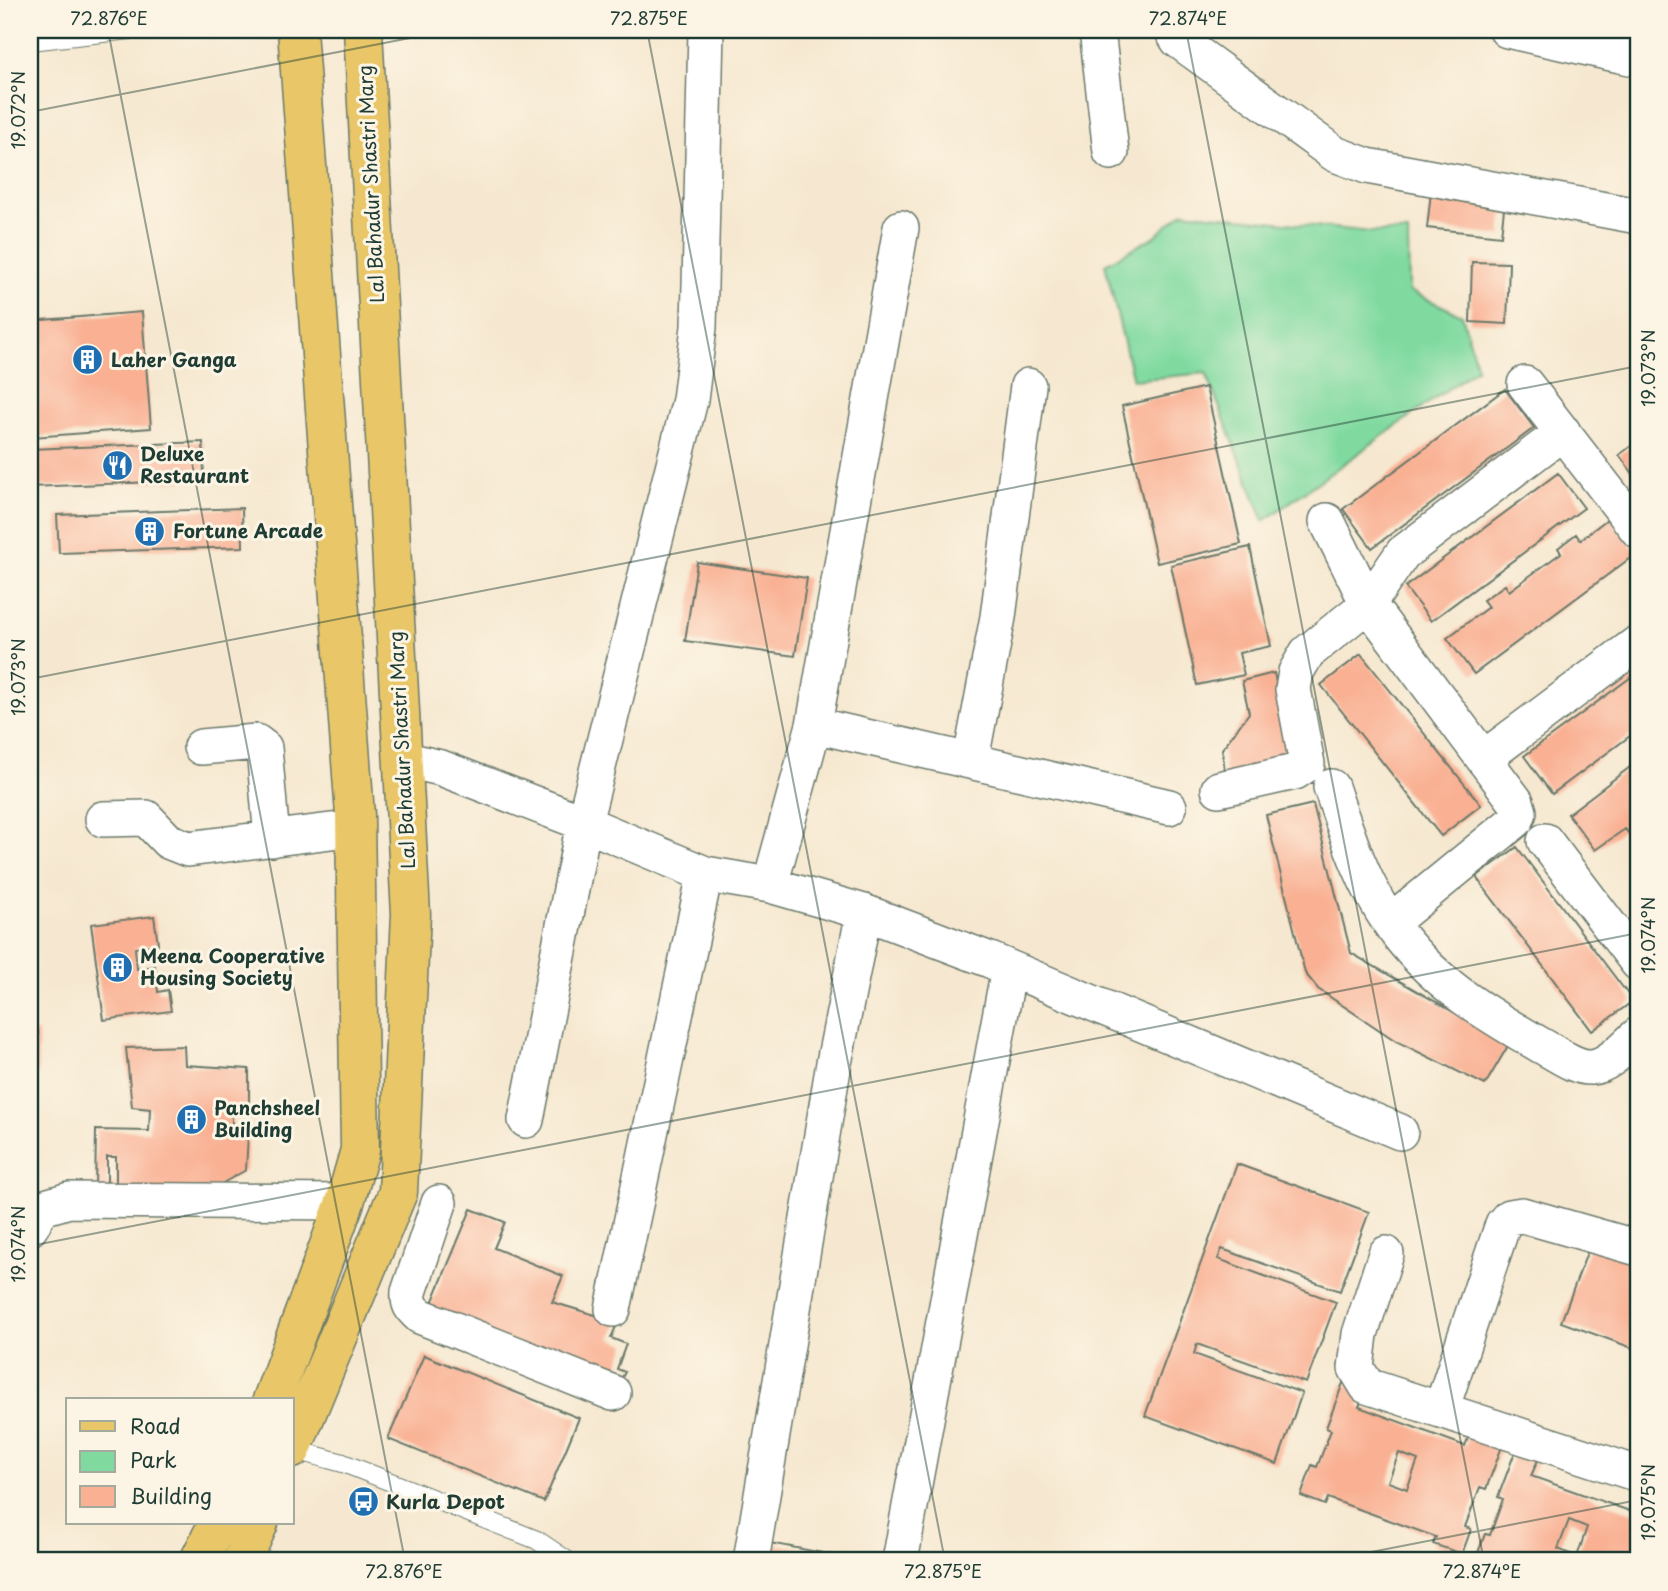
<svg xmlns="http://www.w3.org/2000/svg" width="1668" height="1591" font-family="'Playpen Sans',sans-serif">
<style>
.green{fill:#80daa0;stroke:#508c6a;stroke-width:2}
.building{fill:#f9b093;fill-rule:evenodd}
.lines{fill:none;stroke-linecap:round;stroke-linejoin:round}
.lane-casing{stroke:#6a796b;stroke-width:20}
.street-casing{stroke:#6a796b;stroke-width:38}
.primary-casing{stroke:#6a796b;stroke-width:41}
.lane{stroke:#fff;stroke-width:18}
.street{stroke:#fff;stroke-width:35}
.primary{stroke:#e9c769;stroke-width:38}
.ticks{fill:none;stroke:#1f3d34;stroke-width:2;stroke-opacity:0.45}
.labels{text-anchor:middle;stroke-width:6;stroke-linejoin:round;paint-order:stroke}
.street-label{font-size:19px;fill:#1f3d34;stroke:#fcf5e5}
.poi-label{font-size:19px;font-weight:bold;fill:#1f3d34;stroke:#fcf5e5;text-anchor:start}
.neatline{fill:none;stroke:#1f3d34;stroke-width:2.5}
.ticks-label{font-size:18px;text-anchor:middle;fill:#1f3d34}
</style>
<rect width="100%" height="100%" fill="#fcf5e5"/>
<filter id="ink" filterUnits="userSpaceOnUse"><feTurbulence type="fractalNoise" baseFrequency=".0143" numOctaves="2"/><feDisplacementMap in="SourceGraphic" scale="14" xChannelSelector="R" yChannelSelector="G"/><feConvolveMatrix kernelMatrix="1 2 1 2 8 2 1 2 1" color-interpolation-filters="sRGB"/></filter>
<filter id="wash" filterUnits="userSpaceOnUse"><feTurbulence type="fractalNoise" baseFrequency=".00686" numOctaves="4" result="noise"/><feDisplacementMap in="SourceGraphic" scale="28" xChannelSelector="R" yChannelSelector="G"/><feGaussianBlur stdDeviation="1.57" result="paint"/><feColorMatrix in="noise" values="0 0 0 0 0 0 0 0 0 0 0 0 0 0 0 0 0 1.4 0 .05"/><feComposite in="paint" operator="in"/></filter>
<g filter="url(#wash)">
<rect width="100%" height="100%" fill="#f6e8d0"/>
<path class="green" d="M1183,212L1370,232H1408L1409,291L1462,315L1477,368L1264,521L1206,373L1133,380L1105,264L1154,237Z"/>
<g id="blocks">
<path class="building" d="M1431,192L1505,200L1501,236L1427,228Z
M1472,262L1509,263L1507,324L1470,322Z
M142,312L151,428L33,437L30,321Z
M1206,387L1241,544L1157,563L1122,406Z
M1505,389L1534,428L1372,548L1343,509Z
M1638,441V480L1619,455Z
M203,442L204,480L30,487V449Z
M1558,473L1584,508L1431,621L1405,587Z
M242,508L243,547L59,553L57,515Z
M1610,517L1637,553L1474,674L1447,638L1488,607L1483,600L1505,585L1509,591L1561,553L1558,548L1576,534L1580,540Z
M1250,547L1271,646L1239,653L1244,675L1197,685L1171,565Z
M697,562L807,578L795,656L685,641Z
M1361,654L1481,805L1441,836L1321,685Z
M1638,672V730L1552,794L1524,756Z
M1274,673L1293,764L1226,779L1222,749L1249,713L1242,681Z
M1638,761V832L1632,837L1625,829L1595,850L1568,814Z
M1313,804L1351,953L1509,1044L1485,1085L1396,1041L1318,989L1305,973L1266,815Z
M1517,847L1633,1001L1592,1031L1476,877Z
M154,916L158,944L135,948L137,969L155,966L158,992L168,990L171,1011L104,1020L91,924Z
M30,980H33L32,1017H30Z
M30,1032H38V1075H30Z
M184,1046L185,1065L249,1069V1106L232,1107V1134H248L246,1170L203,1194L95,1192L96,1130L149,1131L150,1109L132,1107L126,1048ZM107,1157H116V1183H107Z
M1237,1164L1369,1212L1340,1291L1222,1249L1218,1259L1336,1302L1306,1383L1197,1344L1194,1354L1302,1393L1277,1464L1145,1416Z
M471,1209L505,1222L494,1248L563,1276L552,1302L618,1322L611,1338L626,1344L617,1369L625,1372L618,1385L427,1315Z
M1591,1242L1638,1260V1350L1561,1322Z
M424,1355L579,1418L544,1502L388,1439Z
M1343,1383L1365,1391L1359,1407L1465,1446L1471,1430L1504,1441L1486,1489L1480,1487L1465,1527L1471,1529L1462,1554L1433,1544L1436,1537L1328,1498L1325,1505L1301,1496L1312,1465L1317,1467L1331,1430L1326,1428ZM1399,1453L1418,1460L1407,1489L1388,1482Z
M1515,1452L1538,1460L1531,1476L1638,1514V1561H1475L1485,1534L1490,1535L1503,1499L1498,1497ZM1569,1520L1587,1527L1577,1557L1558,1549Z
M770,1543L860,1560V1561H766Z"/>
</g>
</g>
<g filter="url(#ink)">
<use href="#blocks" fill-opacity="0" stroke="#6a796b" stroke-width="2"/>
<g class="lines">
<defs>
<path id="lane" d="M30,41L130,30
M292,1449L343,1463L537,1540L568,1561"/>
<path id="street" d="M1097,30L1111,152
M1172,30L1178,40L1335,154L1367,166L1638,216
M1507,30L1638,59
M1525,384L1638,530
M1327,521L1368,604L1516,802L1519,812L1516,820L1390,923
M814,725L1169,807
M201,747L256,742L264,748L272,839
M1484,758L1638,643
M402,759L441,768L584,823L705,874L770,885L864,912L990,960L1400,1132
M971,759L998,617L1028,386
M1331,787C1347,834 1362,882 1390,923C1431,982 1483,1012 1542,1046C1556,1053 1575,1068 1591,1067C1609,1066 1625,1046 1638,1035
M1219,789L1295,772L1307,764L1293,689L1296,672L1307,653L1368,604L1403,553L1563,432
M103,819L146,818L168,841L188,849L355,828
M1545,841L1638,963
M770,885L814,725L901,228
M526,1120L584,823L690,400L699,327L706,30
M439,1203L409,1292C408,1304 411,1308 420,1316L613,1393
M30,1228L42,1208L69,1200L345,1202
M1386,1254L1360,1334L1356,1368L1367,1386L1638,1474
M613,1309L705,874
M1441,1410L1503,1224L1509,1217L1522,1215L1638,1248
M751,1561L834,1063L864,912
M900,1561L1009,968"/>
<path id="primary" d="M272,1400L345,1202L360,1150L355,815L297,30
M292,1449L398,1192L411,914L363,30
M199,1561L218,1523
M242,1561L259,1523"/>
</defs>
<use href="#lane" class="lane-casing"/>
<use href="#street" class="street-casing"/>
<use href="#primary" class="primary-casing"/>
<use href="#lane" class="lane"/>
<use href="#street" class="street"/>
<use href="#primary" class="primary"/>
</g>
</g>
<path class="ticks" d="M108,30L405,1561M647,30L945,1561M1186,30L1484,1561M30,112L451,30M30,679L1638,366M30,1246L1638,933M1325,1561L1638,1500"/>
<defs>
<symbol id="building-disc" viewBox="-11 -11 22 22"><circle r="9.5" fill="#1f6fb2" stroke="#fcf5e5"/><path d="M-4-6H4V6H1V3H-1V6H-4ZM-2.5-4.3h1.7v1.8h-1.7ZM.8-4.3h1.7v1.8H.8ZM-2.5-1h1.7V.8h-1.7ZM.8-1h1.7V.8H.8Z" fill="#fff"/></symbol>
<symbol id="restaurant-disc" viewBox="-11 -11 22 22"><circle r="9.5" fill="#1f6fb2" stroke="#fcf5e5"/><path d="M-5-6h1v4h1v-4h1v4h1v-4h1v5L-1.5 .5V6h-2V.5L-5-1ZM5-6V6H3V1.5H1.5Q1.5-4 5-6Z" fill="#fff"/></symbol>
<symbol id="bus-disc" viewBox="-11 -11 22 22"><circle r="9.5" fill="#1f6fb2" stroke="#fcf5e5"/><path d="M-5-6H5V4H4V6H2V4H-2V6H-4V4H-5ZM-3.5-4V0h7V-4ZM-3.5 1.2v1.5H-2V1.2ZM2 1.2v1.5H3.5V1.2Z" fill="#fff"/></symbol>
</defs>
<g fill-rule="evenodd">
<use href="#building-disc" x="70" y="342" width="35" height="35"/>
<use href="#restaurant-disc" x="100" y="448" width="35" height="35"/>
<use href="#building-disc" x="132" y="514" width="35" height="35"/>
<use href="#building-disc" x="100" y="950" width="35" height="35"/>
<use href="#building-disc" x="174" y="1102" width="35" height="35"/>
<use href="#bus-disc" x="346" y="1484" width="35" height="35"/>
</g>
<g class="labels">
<g class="street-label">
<text transform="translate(371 184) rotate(-93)" y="7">Lal Bahadur Shastri Marg</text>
<text transform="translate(402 750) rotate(-93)" y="7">Lal Bahadur Shastri Marg</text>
</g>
<g class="poi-label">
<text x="111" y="367">Laher Ganga</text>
<text x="140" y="461">Deluxe<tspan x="140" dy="22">Restaurant</tspan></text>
<text x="173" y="538">Fortune Arcade</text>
<text x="140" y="963">Meena Cooperative<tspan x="140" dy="22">Housing Society</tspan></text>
<text x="214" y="1115">Panchsheel<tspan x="214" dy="22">Building</tspan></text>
<text x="386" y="1509">Kurla Depot</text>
</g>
</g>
<rect width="1668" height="1591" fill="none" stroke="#fcf5e5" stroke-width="77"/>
<rect x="66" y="1398" width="228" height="126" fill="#fcf5e5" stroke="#a4ab9e" stroke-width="2"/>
<rect x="80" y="1421" width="35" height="10" fill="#e9c769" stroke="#a4ab9e" stroke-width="2"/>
<text x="130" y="1434" font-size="21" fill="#1f3d34">Road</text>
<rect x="80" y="1451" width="35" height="21" fill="#80daa0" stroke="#a4ab9e" stroke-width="2"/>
<text x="130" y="1468" font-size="21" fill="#1f3d34">Park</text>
<rect x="80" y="1486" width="35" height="21" fill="#f9b093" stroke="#a4ab9e" stroke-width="2"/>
<text x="130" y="1504" font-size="21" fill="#1f3d34">Building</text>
<rect x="38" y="38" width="1592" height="1514" class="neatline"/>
<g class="ticks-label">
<text x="109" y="25">72.876°E</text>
<text x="649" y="25">72.875°E</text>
<text x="1188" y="25">72.874°E</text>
<text transform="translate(19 110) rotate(-90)" y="6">19.072°N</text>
<text transform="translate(1649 368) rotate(-90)" y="6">19.073°N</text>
<text transform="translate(19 677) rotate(-90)" y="6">19.073°N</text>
<text transform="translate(1649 935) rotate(-90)" y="6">19.074°N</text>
<text transform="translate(19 1244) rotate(-90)" y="6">19.074°N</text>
<text transform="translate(1649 1502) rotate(-90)" y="6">19.075°N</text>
<text x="404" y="1578">72.876°E</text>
<text x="943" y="1578">72.875°E</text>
<text x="1482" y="1578">72.874°E</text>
</g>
</svg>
